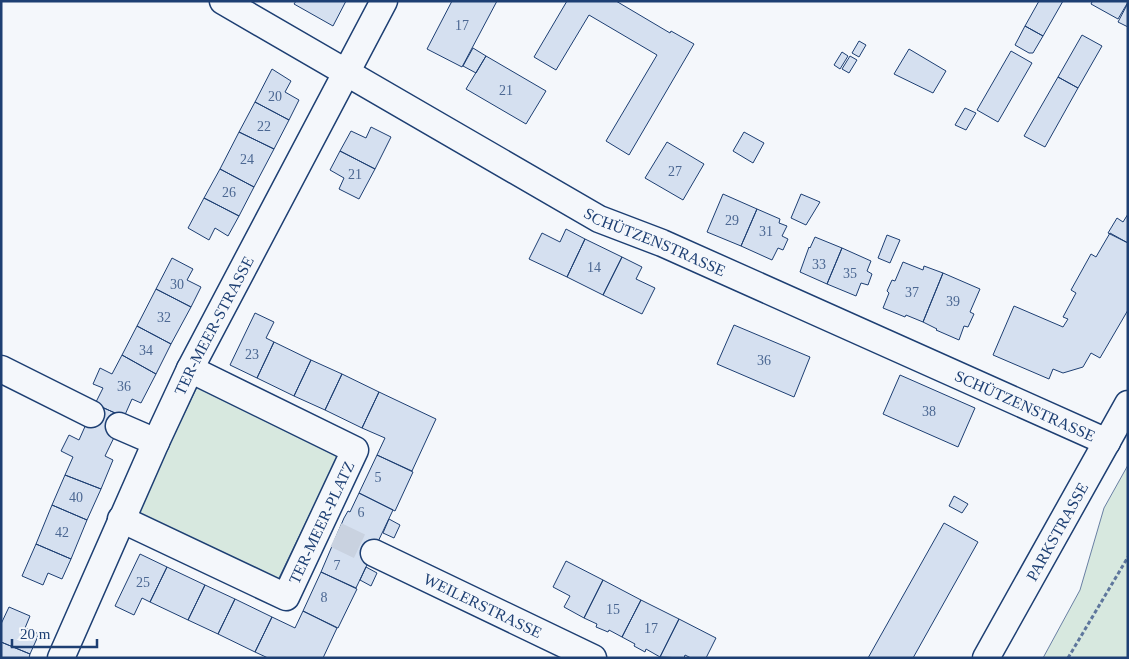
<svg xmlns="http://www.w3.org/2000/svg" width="1129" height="659" font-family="Georgia,serif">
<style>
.green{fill:#d7e8df;stroke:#687fa3}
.building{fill:#d5e0f0;stroke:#1d3f73}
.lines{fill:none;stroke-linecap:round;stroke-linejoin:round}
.minor-tunnel{stroke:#c9d2e0;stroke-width:26;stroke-dasharray:26 13;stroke-linecap:butt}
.minor-casing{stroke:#1d3f73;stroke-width:29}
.path{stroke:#5e769c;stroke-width:3;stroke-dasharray:4 2.5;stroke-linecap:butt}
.minor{stroke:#f4f7fb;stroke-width:26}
.labels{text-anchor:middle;stroke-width:4;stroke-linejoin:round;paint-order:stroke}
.number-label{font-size:14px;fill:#4b6792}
.street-label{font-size:16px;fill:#1d3f73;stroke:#f4f7fb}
</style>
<rect width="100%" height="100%" fill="#f4f7fb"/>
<path class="green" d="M198,385L339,454L276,584L135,516Z
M1128,465V658H1043L1080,590L1104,508Z"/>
<path class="building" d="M296,1H346L333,26L294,4Z
M452,1H497L462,67L427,49Z
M567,1H616L670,33L671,31L694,44L629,155L606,141L657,55L589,15L556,70L534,57Z
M1039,1H1063L1043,36L1025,26Z
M1090,1H1128V2L1118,19L1091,4L1092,2Z
M1128,3V27L1118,22Z
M1025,26L1043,36L1033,53H1029L1015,45Z
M1082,35L1102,46L1078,88L1058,77Z
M859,41L866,45L859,57L852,53Z
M473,48L486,56L476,73L463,66Z
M909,49L946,71L933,93L894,74Z
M1011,51L1032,63L998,122L977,110Z
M842,52L848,56L840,69L834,65Z
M486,56L546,91L526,124L466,89Z
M850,56L857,60L849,73L842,69Z
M272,69L291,81L285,92L299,100L289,120L255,102Z
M1058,77L1078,88L1045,147L1024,136Z
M255,102L289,120L274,149L239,132Z
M965,108L976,113L966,130L955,125Z
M371,127L391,137L375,169L340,151L351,131L366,138Z
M239,132L274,149L254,187L220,169Z
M744,132L764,143L753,163L733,151Z
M667,142L704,164L683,200L645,178Z
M340,151L375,169L359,199L339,189L344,178L330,170Z
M220,169L254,187L239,216L204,198Z
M723,194L757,209L741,246L707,232Z
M801,194L820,202L806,225L791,218Z
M204,198L239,216L228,236L215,228L209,240L188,228Z
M757,209L780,219L779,223L787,226L782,236L788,239L783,250L778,248L772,260L741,246Z
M1128,214V243L1108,233L1117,218L1123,222Z
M566,229L585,239L567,277L529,259L542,233L560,242Z
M1110,233L1128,243V310L1100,358L1091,353L1083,367L1063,373L1053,369L1049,379L993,355L1014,306L1063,327L1068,319L1063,317L1076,293L1071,290L1091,254L1096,257Z
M887,235L900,240L890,263L878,258Z
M815,237L842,248L827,284L800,272L809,247L810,248Z
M585,239L622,257L603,295L567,277Z
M842,248L871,261L867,271L872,274L868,285L861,283L856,296L827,284Z
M622,257L642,267L636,279L655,288L642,314L603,295Z
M172,258L193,269L187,280L201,287L191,307L156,289Z
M903,262L923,270L924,266L943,273L923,322L906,315L905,317L883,308L889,293L887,291L892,280L895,281Z
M943,273L980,289L970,312L974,314L968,327L964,326L959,340L936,330L937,329L923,322Z
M156,289L191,307L171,344L137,326Z
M255,313L274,322L266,338L274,342L257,378L230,365Z
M734,325L810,357L794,397L717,364Z
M137,326L171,344L156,374L122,355Z
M274,342L311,360L294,396L257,378Z
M122,355L156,374L141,403L132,399L124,417L95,404L103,388L93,384L100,368L112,374Z
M311,360L342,374L325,410L294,396Z
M342,374L379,392L362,428L325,410Z
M900,375L975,408L958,447L883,414Z
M379,392L436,419L412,471L377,455L385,438L362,428Z
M95,404L124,417L105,456L113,460L101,489L65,475L73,457L61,451L69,435L79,440Z
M377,455L413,472L395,511L359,493Z
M65,475L101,489L87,520L52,505Z
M359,493L393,510L356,588L321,572L344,518L348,511L350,512Z
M954,496L968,504L962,513L949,506Z
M52,505L87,520L71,559L36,544Z
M389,519L400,525L394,538L383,533Z
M944,523L978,542L913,658H868Z
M36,544L71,559L62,579L48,573L43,585L22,576Z
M140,554L167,567L150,602L142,598L134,615L115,606Z
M566,561L603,580L584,618L564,607L570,596L553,587Z
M167,567L205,585L188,620L150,602Z
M366,567L377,573L371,586L360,580Z
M321,572L357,589L338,628L303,611Z
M603,580L641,600L622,637L609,630L608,632L596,627L597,624L584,618Z
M205,585L235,599L218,634L188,620Z
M235,599L272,617L255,652L218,634Z
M641,600L679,619L660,657L646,649L645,652L634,646L635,644L622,637Z
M9,607L30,616L25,628L39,634L30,654L1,642V624Z
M303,611L337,628L323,658H268L255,652L272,617L295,628Z
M679,619L716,638L706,658H691L685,655L684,658L660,657Z
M1,642L30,654L29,658H1Z"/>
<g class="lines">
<path class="minor-tunnel" d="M336,535L374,553"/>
<defs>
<g id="minor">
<path id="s1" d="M223,1L599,219L662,243L1107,442"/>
<path d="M1,369L91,414"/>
<path d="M119,426L156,442"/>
<path id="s2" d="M121,519L286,597L355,450L190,369"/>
<path id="s3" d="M374,553L593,658"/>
<path id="s4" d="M61,658L156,442L190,369L384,1"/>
<path id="s5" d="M986,658L1128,404"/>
</g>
</defs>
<use href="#minor" class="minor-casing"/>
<path class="path" d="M1068,658L1128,557"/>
<use href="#minor" class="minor"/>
</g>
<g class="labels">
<g class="number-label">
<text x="462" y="30">17</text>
<text x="506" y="95">21</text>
<text x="275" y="101">20</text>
<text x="264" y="131">22</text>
<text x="247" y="164">24</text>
<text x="675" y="176">27</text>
<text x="355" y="179">21</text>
<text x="229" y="197">26</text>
<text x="732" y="225">29</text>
<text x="766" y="236">31</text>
<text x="819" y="269">33</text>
<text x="594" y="272">14</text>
<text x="850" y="278">35</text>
<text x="177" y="289">30</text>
<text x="912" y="297">37</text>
<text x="953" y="306">39</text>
<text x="164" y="322">32</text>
<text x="146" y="355">34</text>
<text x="252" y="359">23</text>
<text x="764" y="365">36</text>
<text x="124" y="391">36</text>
<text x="929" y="416">38</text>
<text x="378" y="482">5</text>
<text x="76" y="502">40</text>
<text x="361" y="517">6</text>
<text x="62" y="537">42</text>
<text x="337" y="570">7</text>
<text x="143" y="587">25</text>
<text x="324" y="602">8</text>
<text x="613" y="614">15</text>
<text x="651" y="633">17</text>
</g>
<g class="street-label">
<text dy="6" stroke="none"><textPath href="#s1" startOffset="495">SCHÜTZENSTRASSE</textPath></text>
<text dy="6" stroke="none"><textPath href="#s4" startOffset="366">TER-MEER-STRASSE</textPath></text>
<text dy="6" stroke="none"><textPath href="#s1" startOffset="900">SCHÜTZENSTRASSE</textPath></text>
<text dy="6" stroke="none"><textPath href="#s2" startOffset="265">TER-MEER-PLATZ</textPath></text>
<text dy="6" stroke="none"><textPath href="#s5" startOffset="145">PARKSTRASSE</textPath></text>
<text dy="6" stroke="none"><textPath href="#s3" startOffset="121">WEILERSTRASSE</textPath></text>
</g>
</g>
<rect width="1129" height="659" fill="none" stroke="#1d3f73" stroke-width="5"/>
<path d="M12 639v8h85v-8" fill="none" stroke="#1d3f73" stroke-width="2.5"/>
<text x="20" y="639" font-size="15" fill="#1d3f73" stroke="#f4f7fb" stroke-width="4" paint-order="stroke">20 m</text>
</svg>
